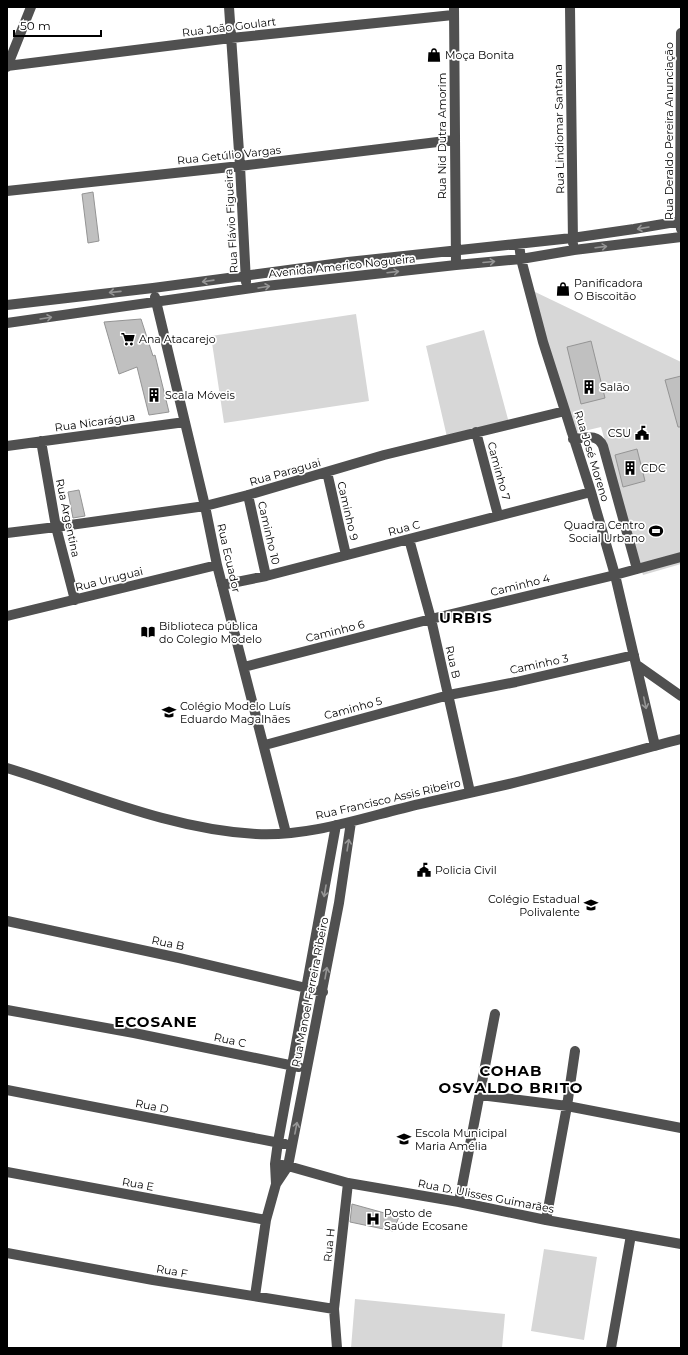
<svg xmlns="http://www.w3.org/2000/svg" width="688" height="1355" font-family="Montserrat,sans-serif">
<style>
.green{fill:#d7d7d7}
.building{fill:#c0c0c0;stroke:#949494}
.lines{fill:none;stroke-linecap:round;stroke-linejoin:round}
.minor{stroke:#505050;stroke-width:10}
.oneway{stroke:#969696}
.labels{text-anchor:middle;stroke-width:3.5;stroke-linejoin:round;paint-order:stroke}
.street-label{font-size:11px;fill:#000;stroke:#fff}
.poi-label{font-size:11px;fill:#000;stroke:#fff;text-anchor:start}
.district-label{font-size:15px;font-weight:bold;letter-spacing:1px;fill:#000;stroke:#fff}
</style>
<rect width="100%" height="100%" fill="#fff"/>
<path class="green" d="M531,290L681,362V564L643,575L601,427L567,435Z
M356,314L369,401L224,423L211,336Z
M484,330L509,423L447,437L426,346Z
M544,1249L597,1257L584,1340L531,1331Z
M355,1299L505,1314L502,1348H351Z"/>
<path class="building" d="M93,192L99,241L88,243L82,194Z
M141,319L153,356L155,355L169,412L149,415L137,367L119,374L104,322Z
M591,341L605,398L581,404L567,347Z
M681,376V427H678L665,380Z
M637,449L645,481L623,487L615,455Z
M79,490L85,516L73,518L68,492Z
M352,1204L399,1217L393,1231L350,1222Z"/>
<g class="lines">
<path class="minor" d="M229,7L240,166L246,282
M454,7L456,265
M570,7L573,243
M681,33L680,221L681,229
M7,66L231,38L453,15
M7,67L31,7
M7,191L240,166L454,140
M519,244L521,259L543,342L591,492L615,575L655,746
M155,297L205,506L217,565L286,833
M7,305L153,288L348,262L572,238L634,229L681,221
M7,323L266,286L456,265L521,259L574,250L681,237
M476,432L498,515
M573,439C586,438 597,433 603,446L637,569
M41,441L56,527L75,600
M7,446L185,422
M327,472L346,555
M248,495L266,576
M7,533L56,527L205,506L248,495L384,455L565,411
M409,539L431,619L470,792
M222,585L266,576L591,492
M7,616L217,565
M637,665L681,696
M244,667L431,619L615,575L681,557
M265,745L449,695L516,682L634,655
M7,768C89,793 169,829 256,834C311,837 367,816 420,804C450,797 479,791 509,784C567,770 624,754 681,739
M7,921L179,958L323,992
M7,1010L134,1033L299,1067
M7,1090L285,1144
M480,1095L567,1106L681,1128
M275,1164L288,1166L348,1183L459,1202L546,1220L681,1244
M7,1172L266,1220
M276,1184L288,1166L339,903L351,822
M459,1202L495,1014
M546,1220L567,1106L575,1051
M7,1253L153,1280L334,1309
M255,1296L266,1220L276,1184L275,1164L278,1142L336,825
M337,1348L334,1309L348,1183
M611,1348L631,1235"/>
</g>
<defs><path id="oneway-shaft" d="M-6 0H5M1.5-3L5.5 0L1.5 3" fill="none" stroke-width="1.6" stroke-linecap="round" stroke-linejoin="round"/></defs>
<g class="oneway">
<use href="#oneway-shaft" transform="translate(643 228) rotate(170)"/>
<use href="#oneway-shaft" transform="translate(601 247) rotate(-7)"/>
<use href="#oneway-shaft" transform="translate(489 262) rotate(-5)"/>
<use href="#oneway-shaft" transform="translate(393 272) rotate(-7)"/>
<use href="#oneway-shaft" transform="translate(208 281) rotate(172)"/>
<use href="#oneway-shaft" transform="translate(264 287) rotate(-9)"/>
<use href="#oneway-shaft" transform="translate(115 292) rotate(174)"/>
<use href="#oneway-shaft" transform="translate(46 318) rotate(-9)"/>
<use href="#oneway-shaft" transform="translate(645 703) rotate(78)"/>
<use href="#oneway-shaft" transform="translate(348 845) rotate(-81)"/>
<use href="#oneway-shaft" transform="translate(325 891) rotate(100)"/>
<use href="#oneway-shaft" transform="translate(326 973) rotate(-80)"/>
<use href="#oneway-shaft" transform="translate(296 1128) rotate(-79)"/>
</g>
<defs>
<symbol id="shop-bare" viewBox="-9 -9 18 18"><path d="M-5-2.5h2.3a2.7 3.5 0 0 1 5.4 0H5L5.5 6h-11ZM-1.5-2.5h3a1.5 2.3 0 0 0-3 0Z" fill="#000" stroke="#fff" stroke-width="2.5" paint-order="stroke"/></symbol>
<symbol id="supermarket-bare" viewBox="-9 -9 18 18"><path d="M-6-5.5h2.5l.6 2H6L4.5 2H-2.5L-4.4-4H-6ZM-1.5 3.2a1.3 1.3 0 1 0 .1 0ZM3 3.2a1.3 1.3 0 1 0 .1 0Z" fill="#000" stroke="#fff" stroke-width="2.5" paint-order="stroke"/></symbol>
<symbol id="building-bare" viewBox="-9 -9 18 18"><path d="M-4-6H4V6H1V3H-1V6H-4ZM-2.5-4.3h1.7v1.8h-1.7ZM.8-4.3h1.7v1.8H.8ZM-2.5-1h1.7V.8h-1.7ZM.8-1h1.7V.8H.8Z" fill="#000" stroke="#fff" stroke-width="2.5" paint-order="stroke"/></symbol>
<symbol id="civic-bare" viewBox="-9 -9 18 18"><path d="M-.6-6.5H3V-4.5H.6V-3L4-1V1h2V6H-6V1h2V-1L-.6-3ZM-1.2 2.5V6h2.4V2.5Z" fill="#000" stroke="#fff" stroke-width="2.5" paint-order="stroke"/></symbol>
<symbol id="stadium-bare" viewBox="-9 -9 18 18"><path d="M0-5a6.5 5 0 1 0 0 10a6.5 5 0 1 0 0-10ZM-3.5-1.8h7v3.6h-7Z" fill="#000" stroke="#fff" stroke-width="2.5" paint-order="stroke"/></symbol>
<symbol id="library-bare" viewBox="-9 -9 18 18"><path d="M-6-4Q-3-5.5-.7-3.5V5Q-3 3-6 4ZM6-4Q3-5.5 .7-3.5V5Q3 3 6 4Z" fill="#000" stroke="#fff" stroke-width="2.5" paint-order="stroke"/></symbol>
<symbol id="school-bare" viewBox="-9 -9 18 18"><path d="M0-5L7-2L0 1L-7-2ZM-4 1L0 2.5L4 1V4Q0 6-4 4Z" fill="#000" stroke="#fff" stroke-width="2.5" paint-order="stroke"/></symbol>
<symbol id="hospital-bare" viewBox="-9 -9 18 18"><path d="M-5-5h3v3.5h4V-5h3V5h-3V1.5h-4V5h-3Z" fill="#000" stroke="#fff" stroke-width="2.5" paint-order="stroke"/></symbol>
</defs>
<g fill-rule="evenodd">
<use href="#shop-bare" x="424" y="45" width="20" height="20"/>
<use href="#shop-bare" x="553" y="279" width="20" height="20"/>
<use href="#supermarket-bare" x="118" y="329" width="20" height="20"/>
<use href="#building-bare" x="579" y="377" width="20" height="20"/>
<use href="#building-bare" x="144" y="385" width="20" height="20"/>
<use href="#civic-bare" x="632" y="423" width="20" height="20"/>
<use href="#building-bare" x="620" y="458" width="20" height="20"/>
<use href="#stadium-bare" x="646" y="521" width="20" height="20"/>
<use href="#library-bare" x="138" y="622" width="20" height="20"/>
<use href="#school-bare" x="159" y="702" width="20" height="20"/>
<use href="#civic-bare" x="414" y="860" width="20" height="20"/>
<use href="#school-bare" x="581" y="895" width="20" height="20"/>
<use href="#school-bare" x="394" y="1129" width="20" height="20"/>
<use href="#hospital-bare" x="363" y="1209" width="20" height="20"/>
</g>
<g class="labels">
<g class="street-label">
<text transform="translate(229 27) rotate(-7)" y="4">Rua João Goulart</text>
<text transform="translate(559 129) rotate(-91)" y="4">Rua Lindiomar Santana</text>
<text transform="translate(669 131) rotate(-90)" y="4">Rua Deraldo Pereira Anunciação</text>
<text transform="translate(442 136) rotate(-90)" y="4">Rua Nid Dutra Amorim</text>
<text transform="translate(229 155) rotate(-6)" y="4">Rua Getúlio Vargas</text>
<text transform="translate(231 221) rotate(-93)" y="4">Rua Flávio Figueira</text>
<text transform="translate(342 266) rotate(-6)" y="4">Avenida Americo Nogueira</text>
<text transform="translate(95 422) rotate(-8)" y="4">Rua Nicarágua</text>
<text transform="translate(592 456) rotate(73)" y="4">Rua José Moreno</text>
<text transform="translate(499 471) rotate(75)" y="4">Caminho 7</text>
<text transform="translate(285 472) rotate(-16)" y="4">Rua Paraguai</text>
<text transform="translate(348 511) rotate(77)" y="4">Caminho 9</text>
<text transform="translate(68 518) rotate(78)" y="4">Rua Argentina</text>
<text transform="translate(404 528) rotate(-15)" y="4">Rua C</text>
<text transform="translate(269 533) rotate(77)" y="4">Caminho 10</text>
<text transform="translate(229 558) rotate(77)" y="4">Rua Ecuador</text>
<text transform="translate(109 579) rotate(-14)" y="4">Rua Uruguai</text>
<text transform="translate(520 585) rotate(-14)" y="4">Caminho 4</text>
<text transform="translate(335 631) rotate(-14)" y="4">Caminho 6</text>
<text transform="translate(453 662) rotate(77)" y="4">Rua B</text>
<text transform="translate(539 664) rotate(-12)" y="4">Caminho 3</text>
<text transform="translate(353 708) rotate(-15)" y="4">Caminho 5</text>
<text transform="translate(388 799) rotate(-13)" y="4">Rua Francisco Assis Ribeiro</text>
<text transform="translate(168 943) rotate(12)" y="4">Rua B</text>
<text transform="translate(310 992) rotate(-79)" y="4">Rua Manoel Ferreira Ribeiro</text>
<text transform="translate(230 1040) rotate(12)" y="4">Rua C</text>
<text transform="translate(152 1106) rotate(11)" y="4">Rua D</text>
<text transform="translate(138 1184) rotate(10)" y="4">Rua E</text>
<text transform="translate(486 1196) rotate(11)" y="4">Rua D. Ulisses Guimarães</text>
<text transform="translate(329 1245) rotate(-84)" y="4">Rua H</text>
<text transform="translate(172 1271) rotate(10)" y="4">Rua F</text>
</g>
<g class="poi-label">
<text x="445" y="59">Moça Bonita</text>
<text x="574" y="287">Panificadora<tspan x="574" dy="13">O Biscoitão</tspan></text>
<text x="139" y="343">Ana Atacarejo</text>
<text x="600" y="391">Salão</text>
<text x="165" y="399">Scala Móveis</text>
<text x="631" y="437" text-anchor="end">CSU</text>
<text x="641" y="472">CDC</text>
<text x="645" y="529" text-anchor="end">Quadra Centro<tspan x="645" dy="13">Social Urbano</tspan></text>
<text x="159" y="630">Biblioteca pública<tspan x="159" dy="13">do Colegio Modelo</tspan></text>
<text x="180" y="710">Colégio Modelo Luís<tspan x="180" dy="13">Eduardo Magalhães</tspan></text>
<text x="435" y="874">Policia Civil</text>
<text x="580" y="903" text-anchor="end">Colégio Estadual<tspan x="580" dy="13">Polivalente</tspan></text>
<text x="415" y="1137">Escola Municipal<tspan x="415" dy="13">Maria Amélia</tspan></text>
<text x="384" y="1217">Posto de<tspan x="384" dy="13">Saúde Ecosane</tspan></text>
</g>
<g class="district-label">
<text x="466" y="623">URBIS</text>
<text x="156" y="1027">ECOSANE</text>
<text x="511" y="1076">COHAB<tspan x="511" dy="17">OSVALDO BRITO</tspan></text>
</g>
</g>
<rect width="688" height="1355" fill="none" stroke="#000000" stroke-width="16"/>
<path d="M14 30v6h87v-6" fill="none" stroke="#000000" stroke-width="2"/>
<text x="20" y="30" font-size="12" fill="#000000" stroke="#ffffff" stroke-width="3" paint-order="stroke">50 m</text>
</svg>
